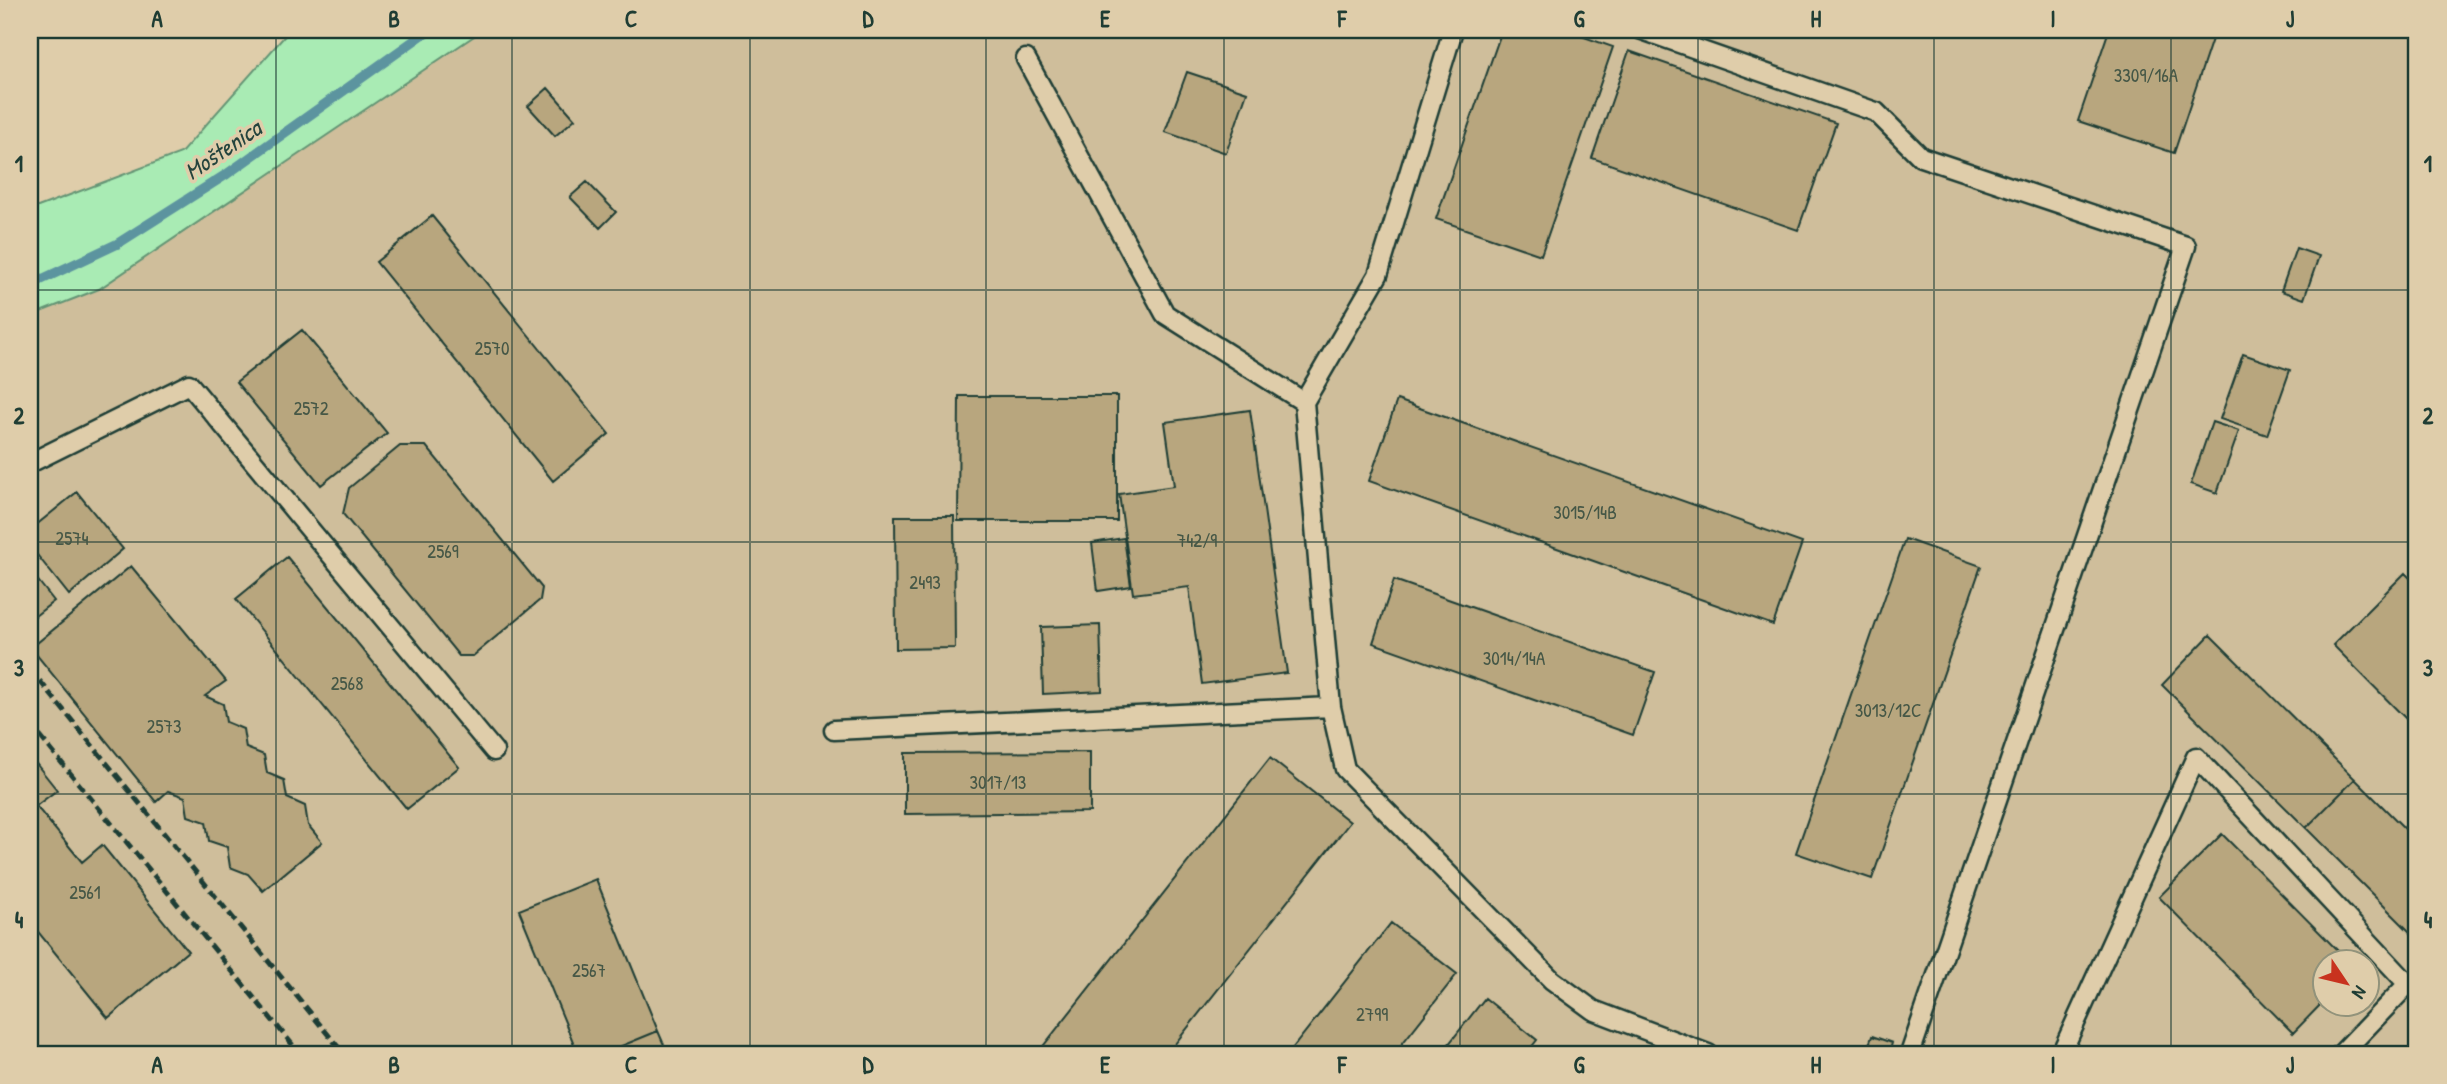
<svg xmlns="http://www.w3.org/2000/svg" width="2447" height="1084" font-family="'Patrick Hand',sans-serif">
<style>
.built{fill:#cfbe9b;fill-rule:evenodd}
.green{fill:#a9ebb4;stroke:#649474;stroke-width:2}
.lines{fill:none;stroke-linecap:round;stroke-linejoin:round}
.stream{stroke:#5c949f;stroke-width:10}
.building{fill:#b8a67e;stroke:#1f3d34;stroke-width:2}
.lane-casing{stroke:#1f3d34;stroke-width:23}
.lane{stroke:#dfcdaa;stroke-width:18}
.rail{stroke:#1f3d34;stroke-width:5;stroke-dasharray:10 5;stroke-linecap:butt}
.grid{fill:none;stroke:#1f3d34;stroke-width:2;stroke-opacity:0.55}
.labels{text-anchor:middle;stroke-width:7;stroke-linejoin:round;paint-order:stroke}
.number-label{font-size:19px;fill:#455746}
.water-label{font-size:24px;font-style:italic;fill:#24443d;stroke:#dfcdaa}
.neatline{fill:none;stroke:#1f3d34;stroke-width:2.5}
.grid-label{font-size:23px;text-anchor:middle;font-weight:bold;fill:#1f3d34}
</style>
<rect width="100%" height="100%" fill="#dfcdaa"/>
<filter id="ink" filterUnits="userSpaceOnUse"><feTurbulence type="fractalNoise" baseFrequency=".0143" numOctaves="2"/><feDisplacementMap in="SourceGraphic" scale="14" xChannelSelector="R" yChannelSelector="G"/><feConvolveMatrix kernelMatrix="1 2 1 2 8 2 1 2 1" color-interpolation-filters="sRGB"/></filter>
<g filter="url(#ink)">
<path class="built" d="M483,30H2417V1054H30V316L100,289ZM2324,962H2366V1004H2324Z"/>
<path class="green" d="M290,30H483L99,289L30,316V210L181,153Z"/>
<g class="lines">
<path class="stream" d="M30,285L117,244L227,174L429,30"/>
</g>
<path class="building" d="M1502,30H1564L1613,47L1541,255L1436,219Z
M2109,30H2215L2174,153L2078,121Z
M1629,51L1836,123L1798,230L1592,158Z
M1187,72L1247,92L1226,153L1165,132Z
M548,88L575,119L555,136L528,106Z
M587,182L616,212L600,228L570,197Z
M432,216L609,434L553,481L376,262Z
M2296,248L2319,256L2304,299L2281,291Z
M302,330L387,433L321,485L236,382Z
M2243,354L2290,370L2267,435L2220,419Z
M959,396H1117V521H958Z
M1397,400L1802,543L1773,625L1369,481Z
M1250,410L1287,673L1202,684L1189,587L1133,594L1119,494L1174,486L1165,422Z
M2212,422L2239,431L2217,493L2191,484Z
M400,446H426L542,588L540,600L473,656H459L343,514L349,488Z
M77,492L123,549L69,595L30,546V530Z
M895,516H954L955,648L896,649Z
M1124,538L1131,586L1098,591L1092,543Z
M1905,539L1981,566L1872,879L1796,853Z
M287,557L459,767L407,809L236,599Z
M131,566L226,681L205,696L223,704L226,722L243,729L246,748L264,755L267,773L284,780L287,798L305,806L308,825L322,842L263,891L248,874L230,867L227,847L209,841L206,822L188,816L185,797L168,791L156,802L31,648Z
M32,573L54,601L30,620V574Z
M2405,573L2417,585V730L2333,645Z
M1394,580L1655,672L1633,735L1373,643Z
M1100,625L1102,691L1043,694L1041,627Z
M2210,635L2355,779L2306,828L2162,685Z
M1090,752V812L905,814V753Z
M30,756L57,790L36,806L82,862L102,845L188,951L108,1018L30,922Z
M1270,758L1350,822L1167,1054H1037Z
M2355,779L2417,841V939L2306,828Z
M2222,834L2349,962H2324V1001L2293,1033L2159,897Z
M596,879L658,1031L602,1054H578L519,910Z
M1391,923L1457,974L1394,1054H1288Z
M1485,998L1537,1040L1526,1054H1441Z
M658,1031L668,1054H602Z
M1872,1036L1892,1043L1889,1054H1866Z"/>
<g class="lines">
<defs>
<path id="lane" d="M1642,30L1876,112L1921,157L2186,246L1910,1054
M1026,59L1165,314L1304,402L1331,707L1345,769L1552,980L1593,1010L1708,1054
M1304,402L1378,275L1453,30
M30,463L189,384L494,751
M834,730L1331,707
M2061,1054L2196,757L2408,984L2341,1054"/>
</defs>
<use href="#lane" class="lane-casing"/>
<use href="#lane" class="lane"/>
<path class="rail" d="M30,669L344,1054
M30,724L300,1054"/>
</g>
</g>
<path class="grid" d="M276,30V1054M512,30V1054M750,30V1054M986,30V1054M1224,30V1054M1460,30V1054M1698,30V1054M1934,30V1054M2171,30V1054M30,290H2417M30,542H2417M30,794H2417"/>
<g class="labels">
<g class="number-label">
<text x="2146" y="82">3309/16A</text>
<text x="492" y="355">2570</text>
<text x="311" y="415">2572</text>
<text x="1585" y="519">3015/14B</text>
<text x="72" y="545">2574</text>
<text x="1197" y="547">742/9</text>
<text x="443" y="558">2569</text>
<text x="925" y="589">2493</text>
<text x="1514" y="665">3014/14A</text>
<text x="347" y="690">2568</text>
<text x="1888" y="717">3013/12C</text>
<text x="164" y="733">2573</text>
<text x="998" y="789">3017/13</text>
<text x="85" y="899">2561</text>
<text x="589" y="977">2567</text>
<text x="1372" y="1021">2799</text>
</g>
<g class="water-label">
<text transform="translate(223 150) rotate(-34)" y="8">Moštenica</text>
</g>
</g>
<rect width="2447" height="1084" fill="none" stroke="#dfcdaa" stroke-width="77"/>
<g transform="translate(2346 983) rotate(125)"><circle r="33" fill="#dfcdaa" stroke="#92937b" stroke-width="2"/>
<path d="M0-5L12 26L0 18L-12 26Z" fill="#c8321e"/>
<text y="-10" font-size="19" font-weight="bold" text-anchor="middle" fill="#1f3d34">N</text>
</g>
<rect x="38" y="38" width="2370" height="1008" class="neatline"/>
<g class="grid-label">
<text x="157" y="27">A</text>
<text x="394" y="27">B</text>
<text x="631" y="27">C</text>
<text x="868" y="27">D</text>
<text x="1105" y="27">E</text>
<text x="1342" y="27">F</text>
<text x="1579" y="27">G</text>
<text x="1816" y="27">H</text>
<text x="2053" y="27">I</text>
<text x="2290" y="27">J</text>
<text x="19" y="172">1</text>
<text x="2428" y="172">1</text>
<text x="19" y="424">2</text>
<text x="2428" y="424">2</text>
<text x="19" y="676">3</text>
<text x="2428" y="676">3</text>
<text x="19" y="928">4</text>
<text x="2428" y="928">4</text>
<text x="157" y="1073">A</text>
<text x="394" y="1073">B</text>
<text x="631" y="1073">C</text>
<text x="868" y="1073">D</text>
<text x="1105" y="1073">E</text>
<text x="1342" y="1073">F</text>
<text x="1579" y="1073">G</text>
<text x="1816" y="1073">H</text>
<text x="2053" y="1073">I</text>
<text x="2290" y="1073">J</text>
</g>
</svg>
